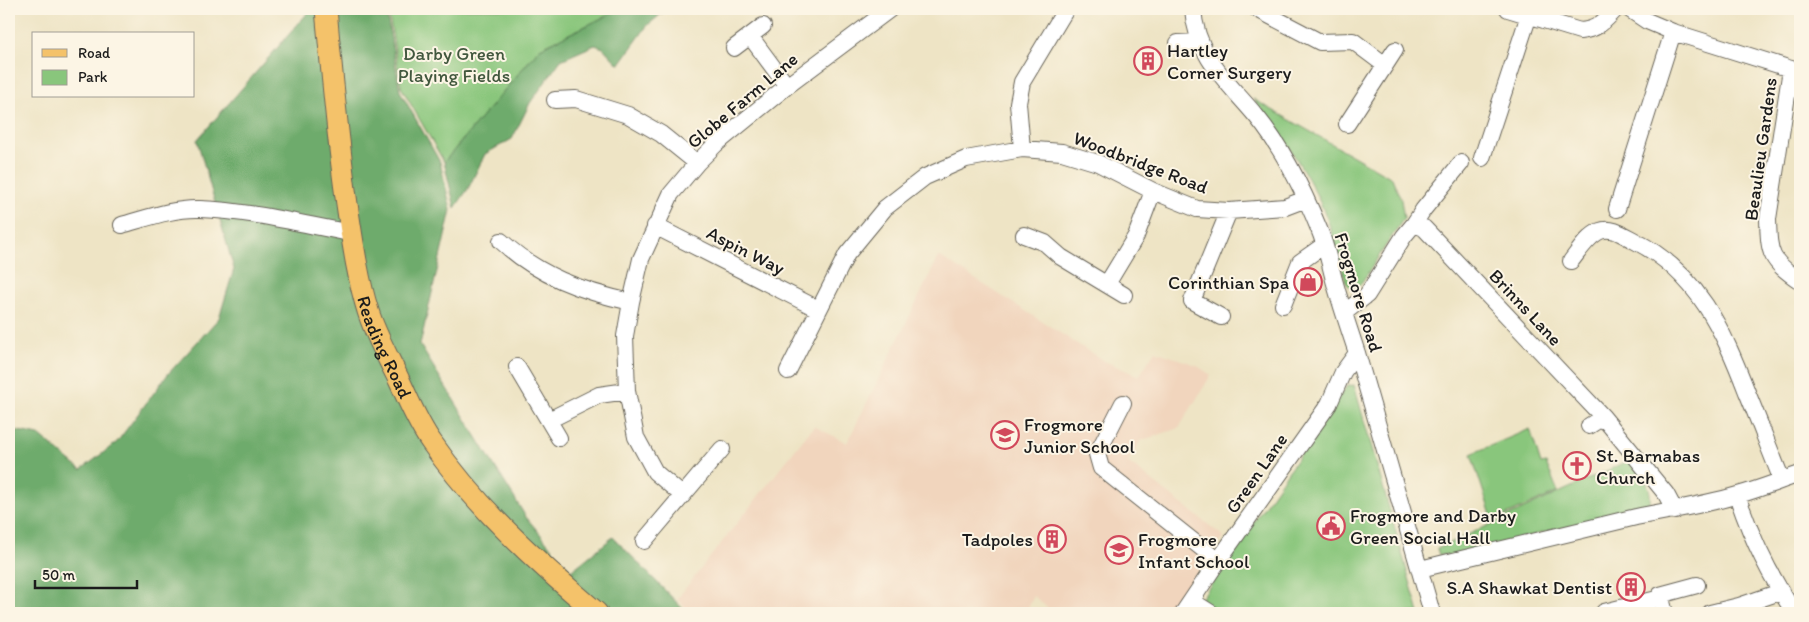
<svg xmlns="http://www.w3.org/2000/svg" width="1809" height="622" font-family="Itim,sans-serif">
<style>
.built{fill:#f1d5bd}
.green{fill:#89c67c;stroke:#52714c}
.forest{fill:#6eab6c;stroke:#456444}
.lines{fill:none;stroke-linecap:round;stroke-linejoin:round}
.minor-casing{stroke:#666257;stroke-width:18}
.major-casing{stroke:#666257;stroke-width:23}
.minor{stroke:#fff;stroke-width:16}
.major{stroke:#f4c26a;stroke-width:21}
.labels{text-anchor:middle;stroke-width:4;stroke-linejoin:round;paint-order:stroke}
.poi-label{font-size:19px;fill:#1c1c1c;stroke:#fcf5e5;text-anchor:start}
.park-label{font-size:19px;fill:#42583e;stroke:#fcf5e5}
.street-label{font-size:19px;fill:#1c1c1c;stroke:#fcf5e5}
</style>
<rect width="100%" height="100%" fill="#fcf5e5"/>
<filter id="ink" filterUnits="userSpaceOnUse"><feTurbulence type="fractalNoise" baseFrequency=".02" numOctaves="2"/><feDisplacementMap in="SourceGraphic" scale="10" xChannelSelector="R" yChannelSelector="G"/><feConvolveMatrix kernelMatrix="1 2 1 2 8 2 1 2 1" color-interpolation-filters="sRGB"/></filter>
<filter id="wash" filterUnits="userSpaceOnUse"><feTurbulence type="fractalNoise" baseFrequency=".0096" numOctaves="4" result="noise"/><feDisplacementMap in="SourceGraphic" scale="20" xChannelSelector="R" yChannelSelector="G"/><feGaussianBlur stdDeviation="1.12" result="paint"/><feColorMatrix in="noise" values="0 0 0 0 0 0 0 0 0 0 0 0 0 0 0 0 0 1.4 0 .05"/><feComposite in="paint" operator="in"/></filter>
<g filter="url(#wash)">
<rect width="100%" height="100%" fill="#eee4c5"/>
<path class="built" d="M939,256L1104,361L1139,376L1155,351L1196,365L1211,375L1179,428L1140,441L1128,462L1224,537L1167,613H1053L1034,596L1025,613H691L677,599L814,426L847,443Z"/>
<path class="green" d="M388,9H621L540,48L444,162L401,87Z
M1253,99L1392,178L1401,200L1404,218L1360,285L1352,289L1346,283C1339,258 1333,232 1323,209C1306,169 1280,133 1253,99Z
M1354,385L1419,613H1219L1201,599L1347,386Z
M1530,429L1541,464L1546,463L1558,492L1493,521L1471,454Z
M1630,460C1640,474 1652,483 1650,502L1640,509L1453,555H1439L1437,549Z"/>
<path class="forest" d="M311,9H386L400,91L440,162L451,210L420,345L526,517L571,571L613,537L687,613H9V429L39,435L81,470L117,442L168,374L219,318L234,269L197,140Z
M621,9H667L647,26L619,65L603,48L595,45L561,60L530,103L512,139L485,154L468,189L455,208L444,162L540,48Z"/>
</g>
<g filter="url(#ink)">
<g class="lines">
<defs>
<path id="minor" d="M1193,9C1196,57 1229,83 1257,117C1283,149 1304,192 1319,229C1326,246 1330,264 1334,280C1341,305 1349,329 1357,353L1432,613
M1257,9L1320,42L1353,41L1385,65
M1508,9L1580,31C1599,29 1603,22 1616,9
M1629,9L1647,21L1673,32L1791,69L1800,70
M750,36L787,86
M1178,43L1200,42
M734,48L763,26
M1791,69L1768,219C1769,255 1770,260 1800,281
M555,100L576,99L628,115L661,134L697,163
M1347,124L1395,50
M1022,149L1018,103L1022,82L1066,9
M1482,158L1529,15
M1617,209L1673,32
M1414,224L1423,210L1461,163
M122,225C147,218 174,208 200,209C251,211 302,224 351,233
M655,226L818,309
M1024,235L1045,243L1061,257L1124,295
M501,241C539,276 581,291 631,302
M1571,261C1579,251 1588,236 1600,231C1612,226 1625,236 1635,241C1698,273 1723,330 1747,392C1759,421 1770,451 1782,480
M1107,284L1136,236L1153,191
M1283,305L1300,262L1324,245
M1344,313L1367,295L1404,236L1414,224L1424,228L1603,417L1666,494L1675,511
M1221,317L1192,301L1229,211
M517,367L559,438
M788,371L847,254L885,208L925,177L966,159L1022,149L1062,152L1098,163L1153,191L1197,209L1229,211L1285,207L1306,199
M1123,403L1097,454L1101,468L1218,561
M549,420L599,395L627,391
M1589,426L1603,417
M682,495L655,472L636,437L627,391L625,336L631,302L641,259L671,194L697,163L716,144L787,86L890,9
M1737,495C1751,537 1770,577 1795,613
M644,541L722,449
M1420,569L1636,517C1670,510 1704,505 1738,495C1759,489 1779,481 1800,474
M1192,601L1211,613
M1604,612L1661,598
M1183,613L1218,561L1329,404L1343,372L1357,353
M1665,613L1660,595L1697,585
M1710,613L1739,606L1780,592"/>
<g id="major">
<path id="s1" d="M326,9C332,76 338,144 348,211C353,244 358,279 368,311C375,334 388,357 399,380C409,401 418,424 432,443C477,508 537,562 597,613"/>
</g>
</defs>
<use href="#minor" class="minor-casing"/>
<use href="#major" class="major-casing"/>
<use href="#minor" class="minor"/>
<use href="#major" class="major"/>
</g>
</g>
<defs>
<symbol id="building-ring" viewBox="-11 -11 22 22"><circle r="9.5" fill="#fcf5e5" stroke="#d1495b" stroke-width="1.5"/><path d="M-4-6H4V6H1V3H-1V6H-4ZM-2.5-4.3h1.7v1.8h-1.7ZM.8-4.3h1.7v1.8H.8ZM-2.5-1h1.7V.8h-1.7ZM.8-1h1.7V.8H.8Z" fill="#d1495b"/></symbol>
<symbol id="shop-ring" viewBox="-11 -11 22 22"><circle r="9.5" fill="#fcf5e5" stroke="#d1495b" stroke-width="1.5"/><path d="M-5-2.5h2.3a2.7 3.5 0 0 1 5.4 0H5L5.5 6h-11ZM-1.5-2.5h3a1.5 2.3 0 0 0-3 0Z" fill="#d1495b"/></symbol>
<symbol id="school-ring" viewBox="-11 -11 22 22"><circle r="9.5" fill="#fcf5e5" stroke="#d1495b" stroke-width="1.5"/><path d="M0-5L7-2L0 1L-7-2ZM-4 1L0 2.5L4 1V4Q0 6-4 4Z" fill="#d1495b"/></symbol>
<symbol id="church-ring" viewBox="-11 -11 22 22"><circle r="9.5" fill="#fcf5e5" stroke="#d1495b" stroke-width="1.5"/><path d="M-1.2-6h2.4v3.5h3.3v2.4h-3.3V6h-2.4V-.1h-3.3v-2.4h3.3Z" fill="#d1495b"/></symbol>
<symbol id="civic-ring" viewBox="-11 -11 22 22"><circle r="9.5" fill="#fcf5e5" stroke="#d1495b" stroke-width="1.5"/><path d="M-.6-6.5H3V-4.5H.6V-3L4-1V1h2V6H-6V1h2V-1L-.6-3ZM-1.2 2.5V6h2.4V2.5Z" fill="#d1495b"/></symbol>
</defs>
<g fill-rule="evenodd">
<use href="#building-ring" x="1132" y="45" width="32" height="32"/>
<use href="#shop-ring" x="1292" y="266" width="32" height="32"/>
<use href="#school-ring" x="989" y="419" width="32" height="32"/>
<use href="#church-ring" x="1561" y="450" width="32" height="32"/>
<use href="#civic-ring" x="1315" y="510" width="32" height="32"/>
<use href="#building-ring" x="1036" y="523" width="32" height="32"/>
<use href="#school-ring" x="1103" y="534" width="32" height="32"/>
<use href="#building-ring" x="1615" y="571" width="32" height="32"/>
</g>
<g class="labels">
<g class="poi-label">
<text x="1167" y="57">Hartley<tspan x="1167" dy="22">Corner Surgery</tspan></text>
<text x="1289" y="289" text-anchor="end">Corinthian Spa</text>
<text x="1024" y="431">Frogmore<tspan x="1024" dy="22">Junior School</tspan></text>
<text x="1596" y="462">St. Barnabas<tspan x="1596" dy="22">Church</tspan></text>
<text x="1350" y="522">Frogmore and Darby<tspan x="1350" dy="22">Green Social Hall</tspan></text>
<text x="1033" y="546" text-anchor="end">Tadpoles</text>
<text x="1138" y="546">Frogmore<tspan x="1138" dy="22">Infant School</tspan></text>
<text x="1612" y="594" text-anchor="end">S.A Shawkat Dentist</text>
</g>
<g class="park-label">
<text x="454" y="60">Darby Green<tspan x="454" dy="22">Playing Fields</tspan></text>
</g>
<g class="street-label">
<text transform="translate(742 100) rotate(-40)" y="7">Globe Farm Lane</text>
<text transform="translate(1760 149) rotate(-82)" y="7">Beaulieu Gardens</text>
<text transform="translate(1141 162) rotate(21)" y="7">Woodbridge Road</text>
<text transform="translate(746 250) rotate(27)" y="7">Aspin Way</text>
<text transform="translate(1359 292) rotate(73)" y="7">Frogmore Road</text>
<text transform="translate(1526 307) rotate(47)" y="7">Brinns Lane</text>
<text dy="7" stroke="none"><textPath href="#s1" startOffset="345">Reading Road</textPath></text>
<text transform="translate(1256 473) rotate(-55)" y="7">Green Lane</text>
</g>
</g>
<rect width="1809" height="622" fill="none" stroke="#fcf5e5" stroke-width="30"/>
<rect x="32" y="32" width="162" height="65" fill="#fcf5e5" stroke="#a29e95"/>
<rect x="42" y="49" width="25" height="8" fill="#f4c26a" stroke="#a29e95"/>
<text x="78" y="58" font-size="15" fill="#1c1c1c">Road</text>
<rect x="42" y="70" width="25" height="15" fill="#89c67c" stroke="#a29e95"/>
<text x="78" y="82" font-size="15" fill="#1c1c1c">Park</text>
<path d="M35 580v8h102v-8" fill="none" stroke="#1c1c1c" stroke-width="2.5"/>
<text x="42" y="580" font-size="15" fill="#1c1c1c" stroke="#fcf5e5" stroke-width="4" paint-order="stroke">50 m</text>
</svg>
